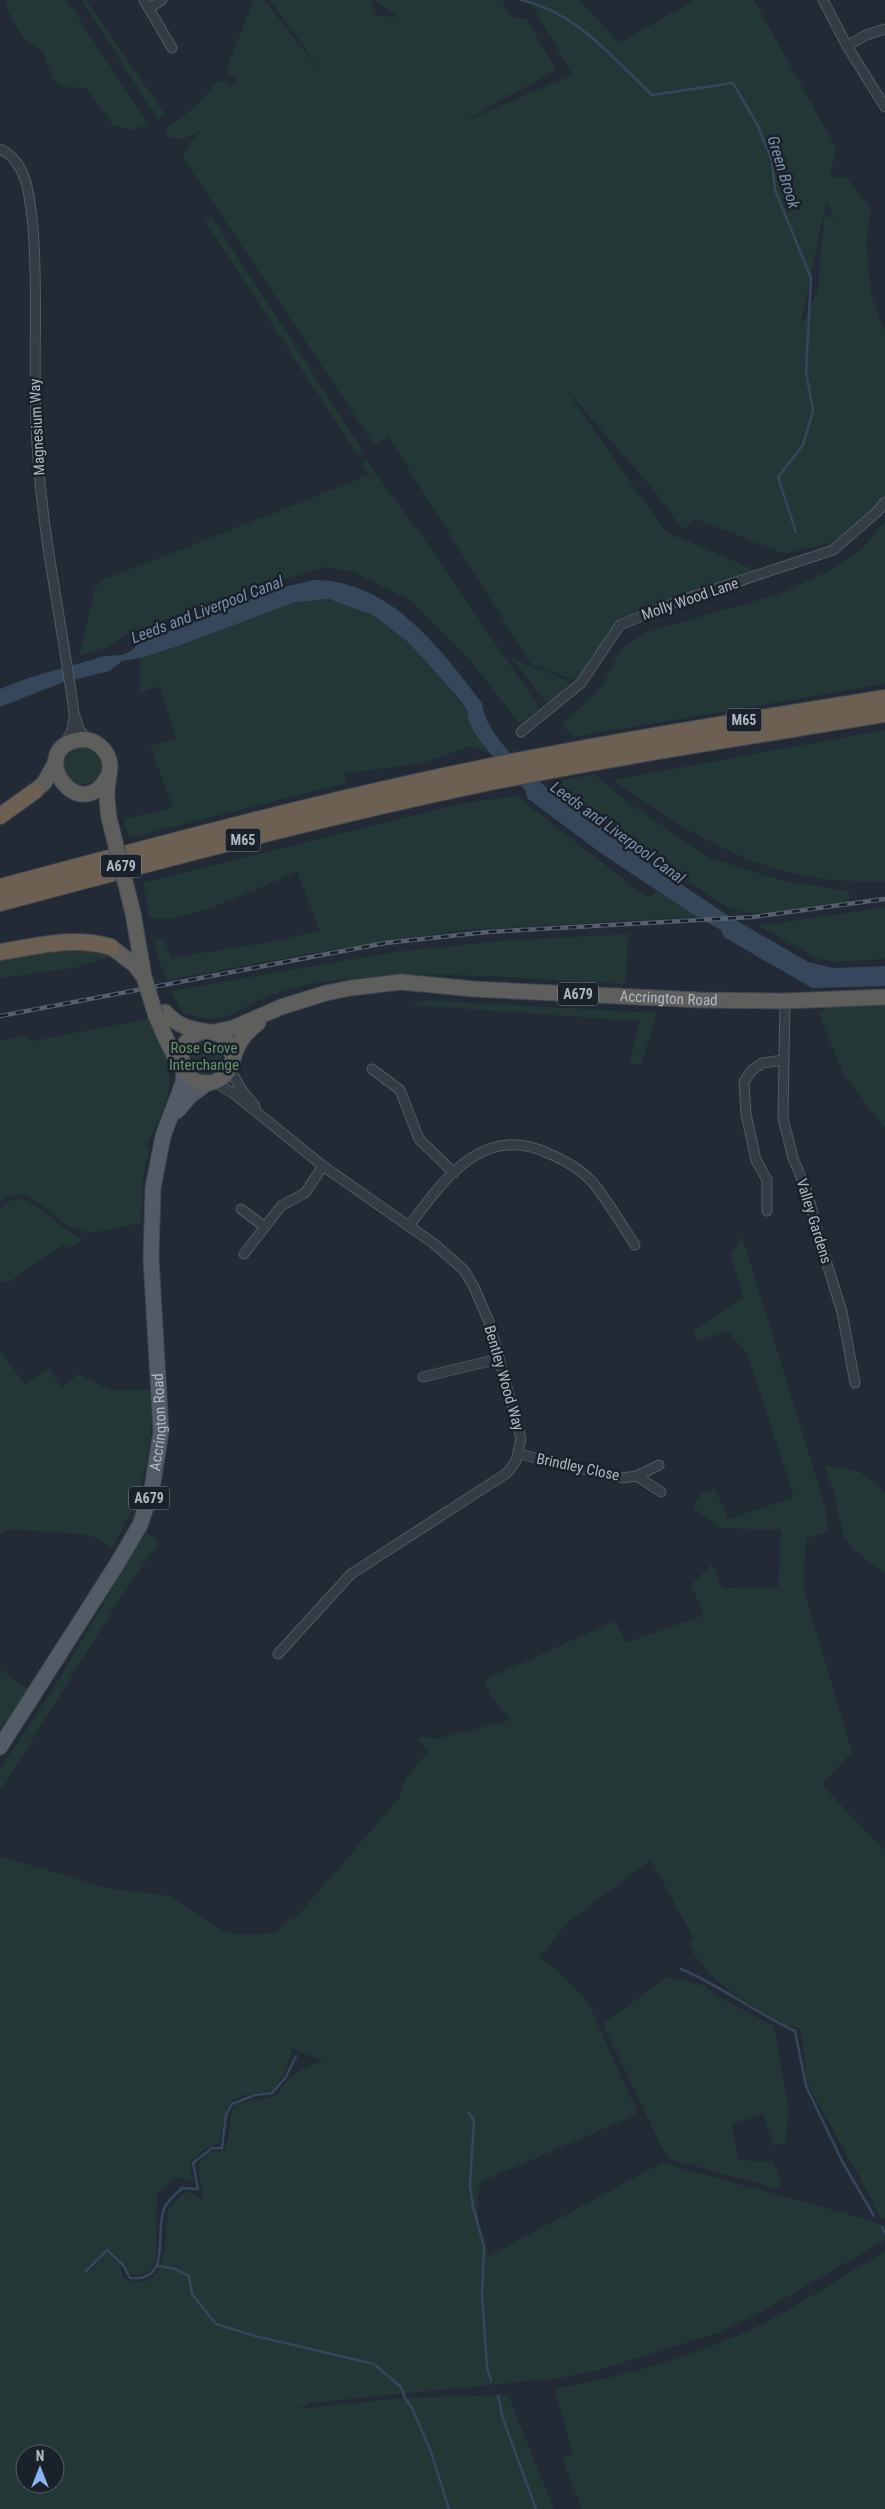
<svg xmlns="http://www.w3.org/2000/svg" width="885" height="2509" font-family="'Roboto Condensed',sans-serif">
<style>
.green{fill:#243737;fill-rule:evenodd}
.water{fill:#36475b}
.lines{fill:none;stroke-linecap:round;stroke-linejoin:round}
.stream{stroke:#36475b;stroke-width:2.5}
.minor-casing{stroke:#525a63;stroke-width:11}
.primary-casing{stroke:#3e454f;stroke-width:17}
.trunk-casing{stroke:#3f4750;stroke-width:17}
.motorway-casing{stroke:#3f4750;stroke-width:18}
.minor{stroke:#343c46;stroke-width:9}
.primary{stroke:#525b66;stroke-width:15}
.trunk{stroke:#5e5e5c;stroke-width:15}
.motorway{stroke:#6b6052;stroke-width:16}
.rail-casing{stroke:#56606d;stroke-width:4.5}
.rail{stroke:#1a212a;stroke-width:2.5;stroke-dasharray:8;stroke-linecap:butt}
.trunk-bridge-casing{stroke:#3f4750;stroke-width:17;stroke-linecap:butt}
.trunk-bridge{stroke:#5e5e5c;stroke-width:15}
.labels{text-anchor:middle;stroke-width:5;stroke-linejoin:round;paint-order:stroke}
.shield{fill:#1a212a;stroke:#828a94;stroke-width:1}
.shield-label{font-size:14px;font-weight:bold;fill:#aeb7c2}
.street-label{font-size:15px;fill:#aeb7c2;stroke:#1a212a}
.park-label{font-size:15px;fill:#68916f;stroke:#1a212a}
.water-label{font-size:16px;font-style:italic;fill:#788faa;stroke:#1a212a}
</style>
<rect width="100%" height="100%" fill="#212a35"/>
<path class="green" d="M6,0H67L148,124L133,130L113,125L86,88L62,87L53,80L42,51L23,38L7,9Z
M81,0H86L165,114L158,119Z
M254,0H264L326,77L270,0H371L377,16L399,17L375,0H502L511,18H526L556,70L460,123L573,75L529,0H579L620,43L694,0H754L836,148L830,177H846L871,209L866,244L871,295L885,332V497L883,505L845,539L785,554L696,519L682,530L657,494L564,387L665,531L757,571L665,603L612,628L577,681L531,664L388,436L374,445L184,159L183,153L200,131C189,137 181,143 168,136L166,128L195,107L217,82L223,81L231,88L236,80L226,70ZM826,202L835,218L824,215L818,290L800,328Z
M212,217L363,451L357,454L204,220Z
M366,460L422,536L541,710L521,725L469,659L411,601L354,572L325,567L213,602L125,635L107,647L79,656L95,588L103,580L370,475L362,463Z
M885,521V684L574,737L562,725L601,688L621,649L647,632L776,595L829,571L862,549Z
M317,599L342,602L373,615L408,642L457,696L489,753L470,746L421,764L344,773L347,783L129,838L124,819L173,808L150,746L177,739L159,686L139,694L141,658L295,602Z
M510,656L520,662L573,682L547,704Z
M885,730V881C863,881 838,882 816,878C737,865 676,825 613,780Z
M75,746C114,749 107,793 69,783L61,760L64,754Z
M594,774L626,801L710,858L784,881L849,891L850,903C811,909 768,920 730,909L627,839L554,782Z
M516,796L648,898L657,891L697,917L464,930L341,948L167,980L159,961L154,940L164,939L171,958L264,943L320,931L297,872C267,884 176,929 149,917L143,883L464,803Z
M885,907V959L833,962L820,959L758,926Z
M629,934L625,984C525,979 423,967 323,982C298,986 273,993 251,1004C242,1008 233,1015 224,1017C210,1021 196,1017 183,1013L171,991L395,952L511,940Z
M95,949L112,956L74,968L0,978V958L40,951Z
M424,1000L657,1013L641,1065L630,1064L639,1021L409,1005Z
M885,1002V1129L843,1073L819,1014L828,1005Z
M152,1018C158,1035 166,1053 169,1070C173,1094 158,1124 147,1145L149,1149L143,1177L141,1223C123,1226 101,1234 83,1231C54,1228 29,1175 0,1202V1041L23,1036L33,1041Z
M186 1057a18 18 0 1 1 36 0a18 18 0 1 1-36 0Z
M19,1199C43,1204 58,1229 82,1238V1240L69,1249L63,1244L9,1282H0V1208L12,1200Z
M742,1236L826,1510L828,1531L806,1539L803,1587L852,1752L822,1785L885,1851V2219L879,2217L868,2192L813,2095L806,2079L801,2029C796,2027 791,2027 786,2025C750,2007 707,1980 688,1944L694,1939L651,1860L568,1922L539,1958L555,1968L588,2002L638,2114L483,2181C470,2199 482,2237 489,2256L662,2163L841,2212L885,2226V2240L763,2311L718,2333L595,2371L559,2378L310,2403L299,2409L402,2398L508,2395L554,2509H0V1856L107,1888L169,1896L221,1930L234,1934L258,1935L276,1932L293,1917L295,1919L400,1797C402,1778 417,1765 429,1751L416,1739L421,1736L435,1739L508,1721L509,1717L491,1697L484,1680L615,1621L626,1643L704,1615L691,1585L712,1564L723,1588L778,1587L781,1530L719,1528L693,1507L701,1493L715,1489L728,1519L794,1497L747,1353L728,1332L697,1340L693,1331L743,1297L731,1256ZM293,2049L324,2061C303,2068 288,2073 278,2095L235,2104C229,2118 230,2134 225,2149L220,2152L213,2150C189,2165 202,2175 203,2199L185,2191L168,2209C165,2237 170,2298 123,2278L120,2265L107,2252L87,2273L83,2271L106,2249L133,2276L149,2272L156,2260L157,2192L178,2177L194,2182L189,2164L205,2149L220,2143L221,2133L231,2100L254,2093L272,2091L285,2073ZM25,2454H55V2484H25Z
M0,1351L25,1384L48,1368L62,1388L78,1374L110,1390H152C152,1457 145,1490 112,1548L90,1535L8,1529L0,1535Z
M824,1465L859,1471L885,1492V1574L854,1550L844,1538L833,1489Z
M146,1531L159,1542L116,1605L0,1792V1769L56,1684Z
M0,1669L28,1689L0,1729Z
M667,1977L704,1985L720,1998L774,2026L788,2106L786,2142L773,2146L763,2114L732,2124L738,2160L773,2162L782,2183L779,2189L673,2160L663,2150L603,2024Z
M885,2251V2509H582L562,2458L573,2454L555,2391L557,2388C624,2377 703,2354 764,2323C805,2301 845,2275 885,2251Z"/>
<path class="water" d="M314,580C390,580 440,648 482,703C485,737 533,775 557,797H561L655,867L729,916L808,962L834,968L885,966V986L812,988L724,937L721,930L697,917L602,854L527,798L525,790L488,751L474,732L468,719L467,710L457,696L408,642L373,615L329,599L295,602L178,646L141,658L122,661L110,671L61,683L0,707V689L28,678L105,656L122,655L130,652L140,642L284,587Z"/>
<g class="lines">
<path class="stream" d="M521,0C576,12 612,57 652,95L733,83L758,126L772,161L775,190L811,278L806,372L813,411L803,445L778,477L796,532
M681,1969C722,1986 755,2013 795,2031L806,2086L842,2161L874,2216
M468,2112L474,2120L470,2185L473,2207L484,2246L482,2295L487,2366L491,2381
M882,2227L885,2234
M158,2266L175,2269L189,2276L192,2294L216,2324L255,2336L374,2364L401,2387L405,2398L412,2408L431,2452L449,2509
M85,2272L107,2250L123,2265L130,2278C173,2282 154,2234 164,2209C167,2201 176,2194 182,2188L198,2189L193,2163L212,2148H222L226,2115L232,2104L255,2095L272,2093L286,2077L296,2056
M498,2396L503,2419L536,2509"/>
<defs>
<path id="minor" d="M144,0L172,48
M823,0L847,46L885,107
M149,8L162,0
M847,46L866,35L885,29
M0,149C29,162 30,201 33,228C39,300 32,372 37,444C42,535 62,622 74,713L79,729L88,740
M521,732L581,683L620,625L676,602L833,550L878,511L885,502
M64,746L72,730L74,718
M785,1001L783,1118L793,1158L808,1194L818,1235L842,1312L855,1383
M230,1069L241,1089L255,1106
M372,1069L400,1090L419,1139L454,1173
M214,1082L233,1093L323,1166L433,1243L464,1270L474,1287L489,1322L521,1438L516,1461L507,1473L351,1574L278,1654
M241,1209L265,1227
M767,1211V1180L756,1160L746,1114L744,1082L751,1071L762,1063L783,1060
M409,1226C445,1178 484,1122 550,1154C566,1161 583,1171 594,1184C609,1203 622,1225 635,1245
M244,1254L281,1206L305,1193L323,1166
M423,1377L498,1359
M519,1454L622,1478L637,1476L661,1492
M637,1476L659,1465"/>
<g id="primary">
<path d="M177,1111L190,1096L207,1083"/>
<path id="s1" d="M0,1747L117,1564L140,1525L152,1489L161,1431L151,1258L153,1188L163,1136L183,1083L184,1071"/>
</g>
<g id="trunk">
<path d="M109,774C81,831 24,750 78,740C94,737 109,750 110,765C110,774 107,783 107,792C107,801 108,810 109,818"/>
<path d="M35,791L44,783L56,762"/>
<path d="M133,913L144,977"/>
<path d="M111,947L135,965L143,976"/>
<path d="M156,1016C163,1032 178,1069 192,1079C215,1094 244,1066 228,1043C220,1030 207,1033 194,1029C182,1027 173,1021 165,1012"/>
<path id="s2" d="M213,1032L233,1028L281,1007L326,993L351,988L401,982L474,989L699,1000L785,1001L885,997"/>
<path d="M233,1059C238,1042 245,1033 258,1023"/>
<path d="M182,1065C179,1047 187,1036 204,1031"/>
</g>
<path id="motorway" d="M0,816L35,791
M0,887C158,845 317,802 477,769C612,741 749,720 885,698
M0,903C161,860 323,817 486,783C618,756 752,736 885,714
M0,952C39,946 72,936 111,947"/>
</defs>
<use href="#minor" class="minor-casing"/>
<use href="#primary" class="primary-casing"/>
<use href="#trunk" class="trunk-casing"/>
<use href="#motorway" class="motorway-casing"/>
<use href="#minor" class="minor"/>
<use href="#primary" class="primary"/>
<use href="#trunk" class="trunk"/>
<use href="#motorway" class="motorway"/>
<defs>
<path id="rail" d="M0,1016L385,943L487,932L753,917L885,899"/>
</defs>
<use href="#rail" class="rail-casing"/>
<use href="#rail" class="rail"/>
<defs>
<path id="trunk-bridge" d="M109,818L133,913
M144,977L156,1016"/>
</defs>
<use href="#trunk-bridge" class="trunk-bridge-casing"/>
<use href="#trunk-bridge" class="trunk-bridge"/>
</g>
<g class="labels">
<g class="shield">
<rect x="726.5" y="708.5" width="35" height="23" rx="4"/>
<rect x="225.5" y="828.5" width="35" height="23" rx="4"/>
<rect x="101" y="854.5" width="40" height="23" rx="4"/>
<rect x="558" y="982.5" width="40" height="23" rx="4"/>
<rect x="129" y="1486.5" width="40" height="23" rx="4"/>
</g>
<g class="shield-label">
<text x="744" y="725">M65</text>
<text x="243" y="845">M65</text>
<text x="121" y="871">A679</text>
<text x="578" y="999">A679</text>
<text x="149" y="1503">A679</text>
</g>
<g class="street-label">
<text transform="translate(37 427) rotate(-93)" y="5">Magnesium Way</text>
<text transform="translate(690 599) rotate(-19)" y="5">Molly Wood Lane</text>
<text dy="5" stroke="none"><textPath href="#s2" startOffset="464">Accrington Road</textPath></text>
<text transform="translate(814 1221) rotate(73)" y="5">Valley Gardens</text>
<text transform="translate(504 1378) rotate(74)" y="5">Bentley Wood Way</text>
<text dy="5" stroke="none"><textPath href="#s1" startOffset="368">Accrington Road</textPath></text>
<text transform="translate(578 1467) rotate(12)" y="5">Brindley Close</text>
</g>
<g class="park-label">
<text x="204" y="1053">Rose Grove<tspan x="204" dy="17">Interchange</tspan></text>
</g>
<g class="water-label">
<text transform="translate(784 172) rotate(73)" y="6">Green Brook</text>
<text transform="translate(207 609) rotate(-21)" y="6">Leeds and Liverpool Canal</text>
<text transform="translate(618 832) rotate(36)" y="6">Leeds and Liverpool Canal</text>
</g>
</g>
<g transform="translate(40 2469)"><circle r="24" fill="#1a212a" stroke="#555d67"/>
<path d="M0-4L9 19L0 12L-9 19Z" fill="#86b4f0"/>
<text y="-8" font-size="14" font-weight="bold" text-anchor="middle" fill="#aeb7c2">N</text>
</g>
</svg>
